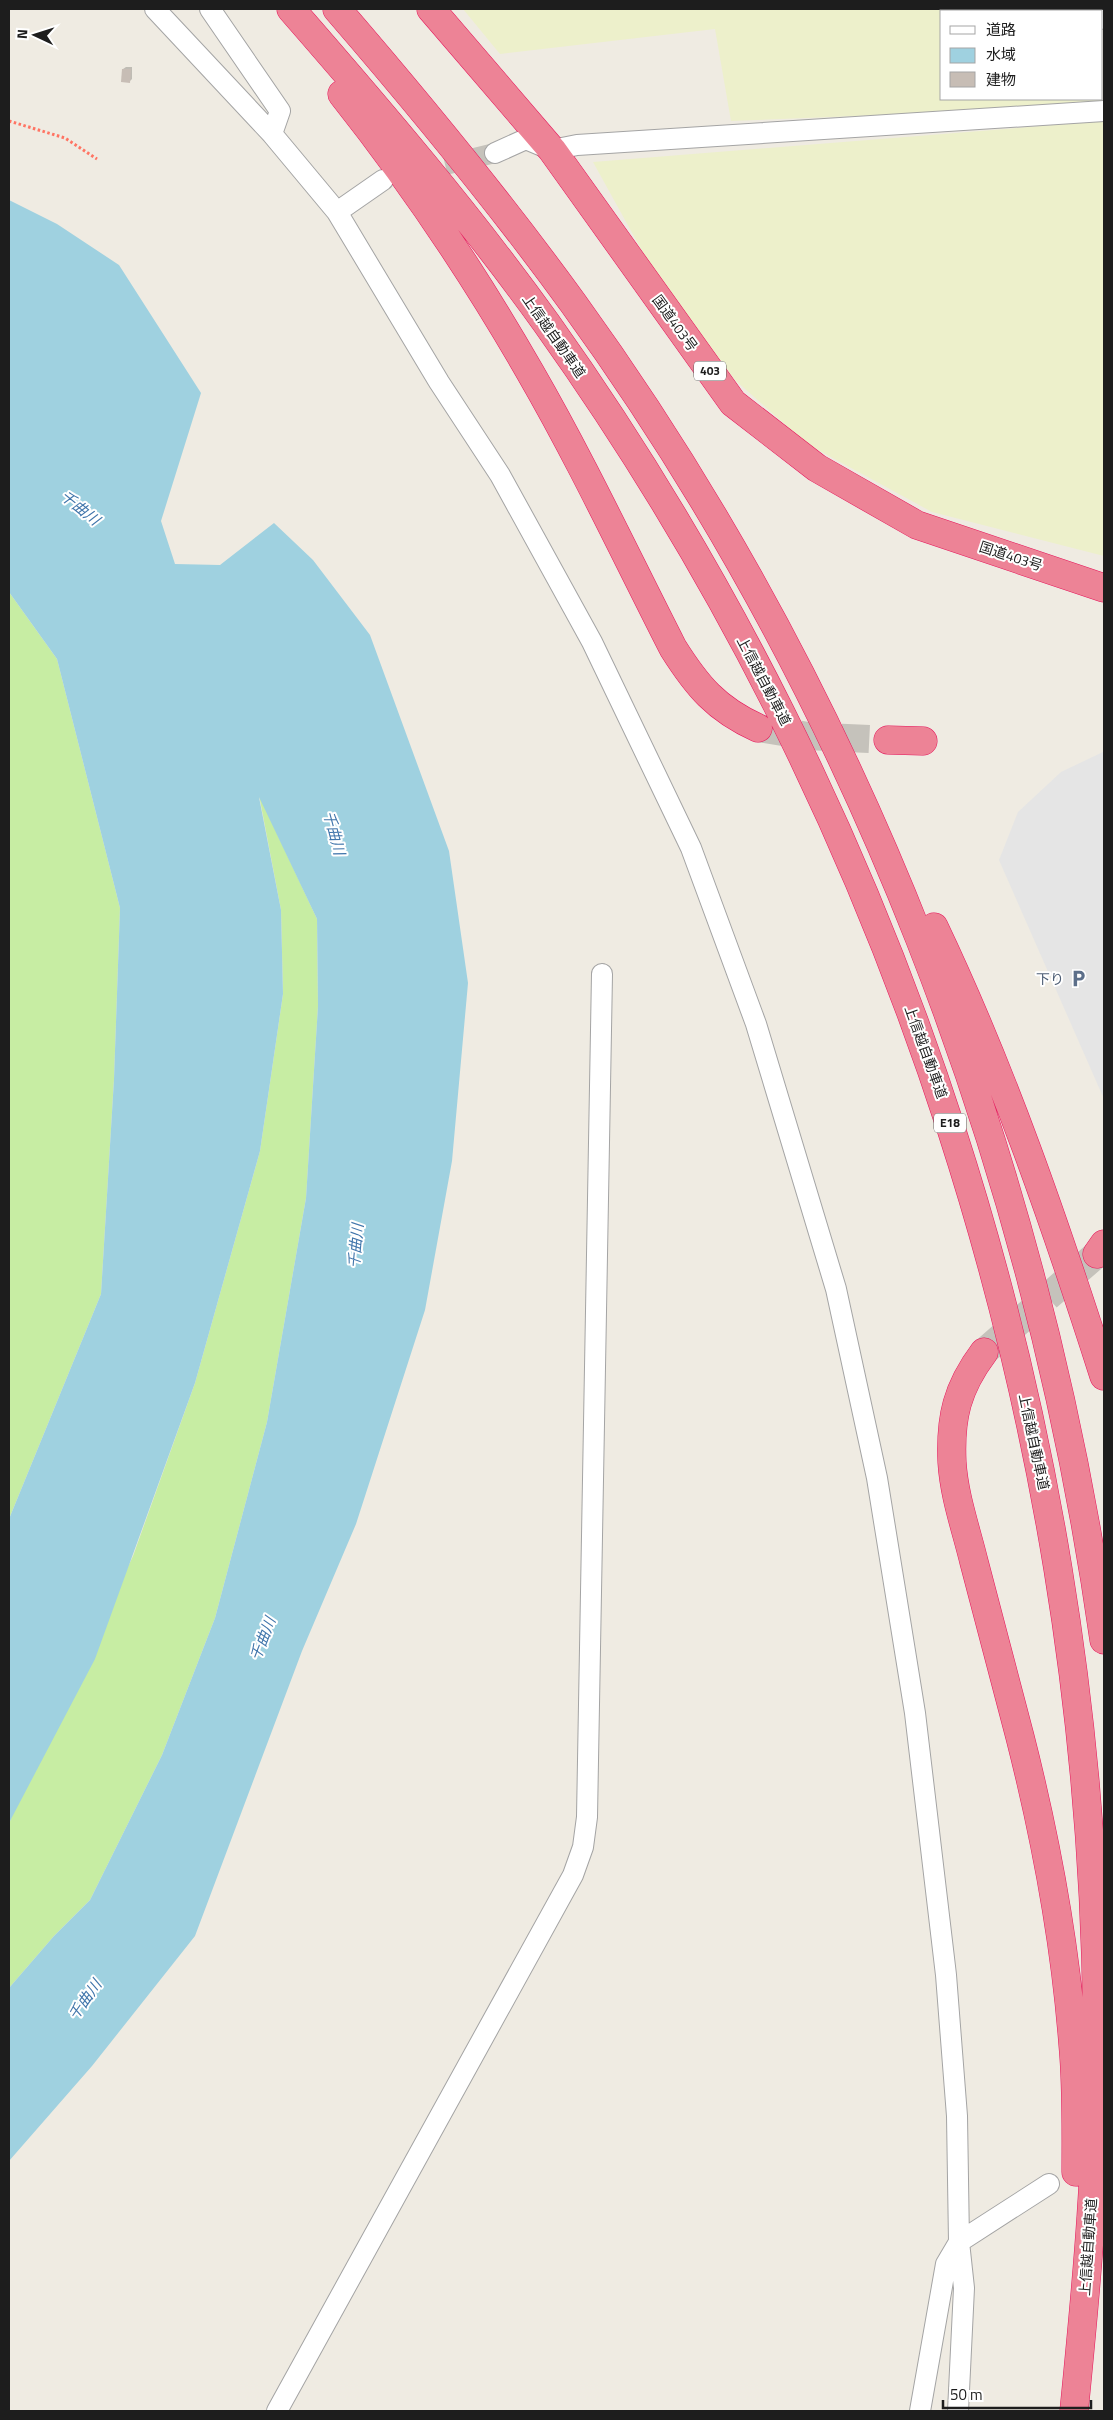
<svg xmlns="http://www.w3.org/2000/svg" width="1113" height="2420" font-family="'Titillium Web','Noto Sans JP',sans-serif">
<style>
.farmland{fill:#edf0cb}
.grass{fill:#c7eda3}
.parking{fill:#e5e5e5}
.water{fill:#9fd1e0}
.shadow{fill:#0003}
.building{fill:#c7bdb5}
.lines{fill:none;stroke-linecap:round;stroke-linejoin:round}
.minor-tunnel{stroke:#c5c2bb;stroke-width:20;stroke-dasharray:20 10;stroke-linecap:butt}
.highway-tunnel{stroke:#c5c2bb;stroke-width:28;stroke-dasharray:28 14;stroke-linecap:butt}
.minor-casing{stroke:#a4a4a4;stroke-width:22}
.highway-casing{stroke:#e5175c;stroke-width:29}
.path{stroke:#ff7463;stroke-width:3;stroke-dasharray:2.5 2.5;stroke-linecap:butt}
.minor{stroke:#fff;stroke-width:20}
.highway{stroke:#ed8396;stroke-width:28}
.labels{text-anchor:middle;stroke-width:4;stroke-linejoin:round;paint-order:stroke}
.shield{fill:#fff;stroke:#616161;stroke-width:1}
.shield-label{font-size:12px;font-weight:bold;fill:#1d1d1d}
.street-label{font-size:14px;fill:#1d1d1d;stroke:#fff}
.service-label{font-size:14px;fill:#4e5e75;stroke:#fff;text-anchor:end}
.water-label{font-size:15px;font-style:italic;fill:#4075ab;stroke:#fff}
</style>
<rect width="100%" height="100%" fill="#efebe2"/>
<path class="farmland" d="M463,9H1096V11H942V99H1101L1102,106L731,121L715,29L500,54Z
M1104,121V556L932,512L807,444L736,381L667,296L593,162Z"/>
<path class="grass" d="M9,592L57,659L120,908L114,1079L101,1294L9,1519Z
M259,795L317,919L318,1006L306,1198L267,1422L215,1618L162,1755L90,1900L54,1936L9,1988V1823L133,1556L195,1383L260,1151L283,994L281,910Z"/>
<path class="parking" d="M1103,752L1104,754V1099L999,860L1018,812L1061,772Z"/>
<path class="water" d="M9,200L57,224L119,265L201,393L161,521L175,564L220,565L274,523L313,560L370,635L449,851L468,983L452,1161L425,1310L356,1524L302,1651L195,1936L92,2066L9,2161V1988L54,1936L90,1900L162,1755L215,1618L267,1422L306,1198L318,1006L317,919L259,797L281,910L283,994L260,1151L195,1383L95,1659L9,1823V1519L101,1294L114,1079L120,908L57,659L9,592Z"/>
<path class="shadow" d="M126,67H132V79L129,82L123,69Z"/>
<path class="building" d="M122,69H131L130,83L121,82Z"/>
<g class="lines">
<path class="minor-tunnel" d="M416,172L495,153"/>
<path class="highway-tunnel" d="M758,728L808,736L888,740
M984,1352L1097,1254"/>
<defs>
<path id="minor" d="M155,9L272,134L337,212L439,382L500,475L592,642L691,848L756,1024L836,1289L877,1478L915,1713L946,1975L957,2116L959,2242L964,2288L958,2411
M210,9L280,111L272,134
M1104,9V19
M495,153L526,139L552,150L577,145L1104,111
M337,212L383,180
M277,2411L573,1875L583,1847L587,1817L602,974
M920,2411L946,2264L959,2242L1049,2184"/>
<path id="highway" d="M291,9C380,111 468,214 547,324C898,816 1091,1415 1097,2019C1099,2150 1087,2281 1074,2411
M337,9C419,104 499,201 573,303C858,696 1036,1161 1104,1640
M431,9L552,150L733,403L817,468L917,525L1104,588
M342,94C411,181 475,276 530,372C582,462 626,556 673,648C697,686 716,709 758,728
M888,740L923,741
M934,927C1003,1072 1055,1223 1104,1376
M1097,1254L1104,1244
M984,1352C957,1388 950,1417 952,1462C954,1496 966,1529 974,1562C989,1620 1005,1679 1020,1737C1046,1839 1065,1941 1073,2045C1077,2087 1076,2130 1076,2172"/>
</defs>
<use href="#minor" class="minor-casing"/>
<use href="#highway" class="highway-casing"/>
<path class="path" d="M9,121L65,138L97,159"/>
<use href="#minor" class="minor"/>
<use href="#highway" class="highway"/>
</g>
<defs>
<symbol id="parking-bare" viewBox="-9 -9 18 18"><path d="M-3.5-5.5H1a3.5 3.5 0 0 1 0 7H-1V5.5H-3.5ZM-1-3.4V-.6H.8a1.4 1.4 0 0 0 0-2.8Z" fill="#5c6f8a" stroke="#fff" stroke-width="2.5" paint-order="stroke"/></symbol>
</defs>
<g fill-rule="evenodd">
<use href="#parking-bare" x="1066" y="966" width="25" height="25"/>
</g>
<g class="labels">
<g class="shield">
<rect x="694" y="361.5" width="32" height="19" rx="4"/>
<rect x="934" y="1113.5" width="32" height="19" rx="4"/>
</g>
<g class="shield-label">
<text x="710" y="375">403</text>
<text x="950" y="1127">E18</text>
</g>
<g class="street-label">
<text transform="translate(675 323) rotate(54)" y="5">国道403号</text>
<text transform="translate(554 336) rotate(55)" y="5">上信越自動車道</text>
<text transform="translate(1011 556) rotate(18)" y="5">国道403号</text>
<text transform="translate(764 681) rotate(62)" y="5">上信越自動車道</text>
<text transform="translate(926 1052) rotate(70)" y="5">上信越自動車道</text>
<text transform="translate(1034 1442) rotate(78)" y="5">上信越自動車道</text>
<text transform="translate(1088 2247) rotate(-86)" y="5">上信越自動車道</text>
</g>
<g class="service-label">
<text x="1064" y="984">下り</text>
</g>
<g class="water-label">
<text transform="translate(80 508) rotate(39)" y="5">千曲川</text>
<text transform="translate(334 833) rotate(75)" y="5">千曲川</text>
<text transform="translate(356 1246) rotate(-85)" y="5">千曲川</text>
<text transform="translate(263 1639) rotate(-69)" y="5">千曲川</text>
<text transform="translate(85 2000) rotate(-55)" y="5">千曲川</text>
</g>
</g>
<rect width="1113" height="2420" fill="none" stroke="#1d1d1d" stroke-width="20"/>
<rect x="940" y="10" width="162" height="90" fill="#ffffff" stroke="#a5a5a5"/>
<rect x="950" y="26" width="25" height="8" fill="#ffffff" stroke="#a5a5a5"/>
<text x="986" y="35" font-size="15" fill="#1d1d1d">道路</text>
<rect x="950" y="48" width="25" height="15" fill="#9fd1e0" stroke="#a5a5a5"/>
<text x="986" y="60" font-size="15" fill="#1d1d1d">水域</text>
<rect x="950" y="72" width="25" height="15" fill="#c7bdb5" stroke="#a5a5a5"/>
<text x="986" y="85" font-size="15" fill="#1d1d1d">建物</text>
<g transform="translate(35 35) rotate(274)" stroke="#ffffff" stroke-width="4" paint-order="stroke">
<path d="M0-4L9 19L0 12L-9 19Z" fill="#1d1d1d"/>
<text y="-8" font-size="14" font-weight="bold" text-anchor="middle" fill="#1d1d1d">N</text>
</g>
<path d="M943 2400v8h148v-8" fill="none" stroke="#1d1d1d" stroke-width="2.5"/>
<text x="950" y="2400" font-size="15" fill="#1d1d1d" stroke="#ffffff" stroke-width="4" paint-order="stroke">50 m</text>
</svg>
